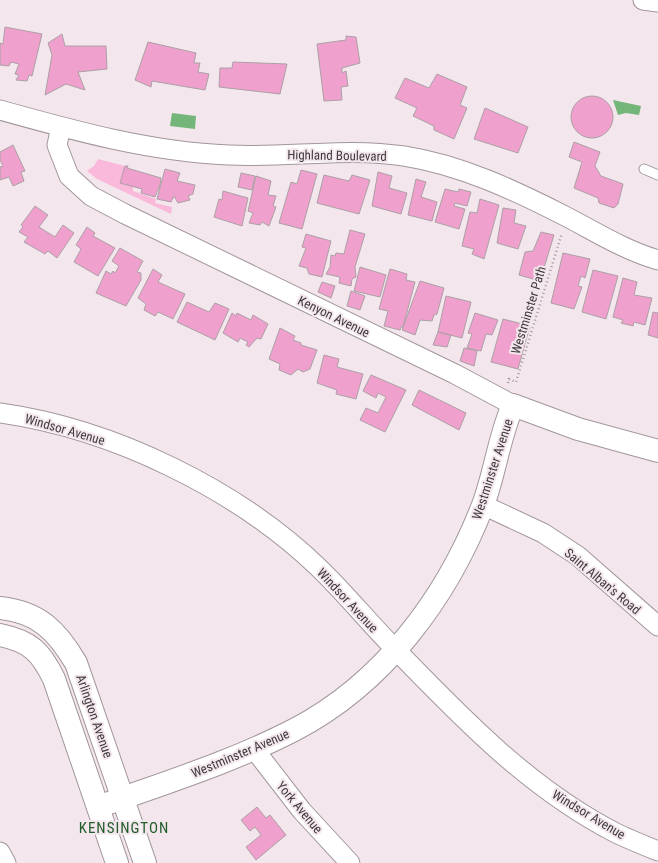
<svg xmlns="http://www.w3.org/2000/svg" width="658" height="863" font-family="'Roboto Condensed',sans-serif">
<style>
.green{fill:#fab8db}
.water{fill:#74b57a}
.building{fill:#efa0cc;stroke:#aca0a6}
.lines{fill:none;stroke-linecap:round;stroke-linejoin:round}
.service-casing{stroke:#a2969c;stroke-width:11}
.minor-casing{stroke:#a2969c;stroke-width:21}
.tertiary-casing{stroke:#a2969c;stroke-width:24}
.secondary-casing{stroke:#a2969c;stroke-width:24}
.path{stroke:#a1989d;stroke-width:2.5;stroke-dasharray:1 3;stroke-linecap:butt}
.service{stroke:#fff;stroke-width:9}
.minor{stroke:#fff;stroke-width:19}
.tertiary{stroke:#fff;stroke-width:22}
.secondary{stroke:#fff;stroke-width:22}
.labels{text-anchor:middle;stroke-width:4;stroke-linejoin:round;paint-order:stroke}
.street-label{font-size:13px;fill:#3f3a3d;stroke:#f3e7ed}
.quarter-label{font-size:15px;letter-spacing:1px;fill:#215c2a;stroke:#f3e7ed}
</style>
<rect width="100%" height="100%" fill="#f3e7ed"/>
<path class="green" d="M98,159L125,166L121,183L133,186V191L156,199L155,203L172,207L171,214L97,179L87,171L94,166Z"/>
<path class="water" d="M613,100L641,106L639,115L626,113L618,115Z
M172,113L196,116L195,129L170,126Z"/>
<path class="building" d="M5,27L42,34L32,76L29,75L27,81L16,80L19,75L15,74L19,64L11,62L9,66L0,65V43L3,44Z
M62,34L65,46H106L107,69L78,72L85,90L66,84L45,95L52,55L48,43Z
M346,36L356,37L360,63L342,68V73L346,71L348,86L341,87L342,100L324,101L317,44L346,40Z
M148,42L196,53L194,63H200L198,72L209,74L205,90L152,81L151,87L135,80Z
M233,62L287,64L280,94L219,87L220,68H232Z
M437,74L467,87L460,105L467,108L454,139L434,130V126L413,116L417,108L395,98L405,78L429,88Z
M571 117a21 21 0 1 1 42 0a21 21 0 1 1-42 0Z
M485,108L528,127L518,153L474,139Z
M574,142L600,152L595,166L601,176L623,184L618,204L614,208L599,203L598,198L574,188L582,162L569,157Z
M13,145L25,171L21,172L24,181L13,186L9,177L0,180V167L3,166L0,160V152Z
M125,166H128L127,168L161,178L160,185L155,197L141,193L142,189L120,183Z
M165,169L180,173L177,181L195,185L193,194L188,196L190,200L178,203L174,196L171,202L157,199Z
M301,170L317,174L302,229L279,223L291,182L297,184Z
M378,172L392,176L389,188L407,193L401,214L372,206Z
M241,173L255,176L252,190L238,187Z
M324,175L349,181L352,175L370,180L359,214L317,203Z
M256,176L271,181L268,195L276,196L273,206L276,207L269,226L262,222L260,225L249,223L253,213L248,211Z
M416,179L426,182L421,197L437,202L432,221L408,215Z
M445,189L458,192L459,189L471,192L467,206L455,203L454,206L465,209L459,229L435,222Z
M223,191L248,198L242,226L214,217L219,199L222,200Z
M480,199L499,205L484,259L472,254L474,249L462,246L470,212L477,213Z
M35,206L48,215L39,227L55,237L63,225L74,233L57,258L48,251L45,254L24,242L28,237L19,232L23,227L21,225Z
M503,208L516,210L514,223L526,226L518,249L497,243Z
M87,227L95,233L93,236L115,248L98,276L74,262L81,249L76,245Z
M350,230L365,234L355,267L356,277L352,279L351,286L339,283L340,277L326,274L330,267L331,255L335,256L336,253L344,254Z
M541,232L554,235L540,281L519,275L525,252L533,251Z
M306,234L331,241L322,277L309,274L307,268L299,266L306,248L302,247Z
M120,248L143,261L137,272L141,273V280L126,306L96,293L106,271L111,274L113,271L115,273L119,266L112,261Z
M563,253L590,259L585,278L581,276L578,286L582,287L574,309L551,303Z
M360,267L386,275L380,297L354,291Z
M153,269L162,275L158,282L185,294L173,319L158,312L155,316L144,310L146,304L138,298Z
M390,269L407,274L406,280L415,282L403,327H401L400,330L384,326L388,311L379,309Z
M593,270L618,276L606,319L582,312Z
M623,278L637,282L634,295L652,298L645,325L634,322L633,326L621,323L623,320L613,317Z
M420,281L444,288L437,314L434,315L432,321L420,320L415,335L402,330Z
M322,282L335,286L331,298L318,292Z
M351,291L365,296L360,310L347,306Z
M446,296L471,302L462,338L438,332Z
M187,302L209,312L215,303L229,309L215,340L177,322Z
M653,312L658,313V338L648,335Z
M232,313L236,316L237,313L251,320L253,315L268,324L261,339L257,338L249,347L246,345L248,342L240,338L238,342L223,333Z
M475,313L498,320L492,335L486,334L481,351L467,348L472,334L468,333Z
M503,319L530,326L518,369L491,362Z
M280,328L295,336L293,340L301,343V345L317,350L310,369L303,372L298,369L291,375L279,370L280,364L269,359Z
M438,332L451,335L447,347L433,345Z
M464,348L477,351L474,366L460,361Z
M324,355L339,359L337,367L363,374L356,399L336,394L337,390L317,383Z
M371,375L406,390L385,432L360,420L366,408L378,413L386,397L378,393L376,398L363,391Z
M419,390L466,413L459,430L412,405Z
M257,807L266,818L270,815L286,835L256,860L246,847L261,835L255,827L250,831L241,820Z"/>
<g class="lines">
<defs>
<path id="service" d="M644,169L658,175"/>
<path id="minor" d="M643,0L658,2
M0,110C75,131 151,152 229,155C287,158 346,147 404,156C461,165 514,190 565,216C596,232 624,250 658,260
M61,127L57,145L69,176L91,196L125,214L455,374L513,405
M0,413C113,429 237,489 319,568C346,594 370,624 397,651C462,718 529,788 614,832C628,839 643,845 658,851
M483,505L543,533L578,556L658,626
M254,749L302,811L350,863
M0,852L6,863"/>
<path id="tertiary" d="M98,807C164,783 232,762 294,730C383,684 447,598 483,505C495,473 499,437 513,405L578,429L658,451"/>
<path id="secondary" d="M0,608C39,612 57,631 76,663L145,863
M0,635C30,641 41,652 54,679L117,863"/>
</defs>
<use href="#service" class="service-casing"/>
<use href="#minor" class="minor-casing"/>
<use href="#tertiary" class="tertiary-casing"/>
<use href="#secondary" class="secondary-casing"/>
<path class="path" d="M508,383L509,379L516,382L562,233"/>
<use href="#service" class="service"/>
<use href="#minor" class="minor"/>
<use href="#tertiary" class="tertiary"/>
<use href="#secondary" class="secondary"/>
</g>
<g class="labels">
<g class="street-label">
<text transform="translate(337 155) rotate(1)" y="5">Highland Boulevard</text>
<text transform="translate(528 310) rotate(-73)" y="5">Westminster Path</text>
<text transform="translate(334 316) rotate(26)" y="5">Kenyon Avenue</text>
<text transform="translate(65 429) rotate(16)" y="5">Windsor Avenue</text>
<text transform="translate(492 469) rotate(-72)" y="5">Westminster Avenue</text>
<text transform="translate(603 581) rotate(40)" y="5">Saint Alban's Road</text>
<text transform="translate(348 600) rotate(47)" y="5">Windsor Avenue</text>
<text transform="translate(95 716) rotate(71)" y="5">Arlington Avenue</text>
<text transform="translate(240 753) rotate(-23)" y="5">Westminster Avenue</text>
<text transform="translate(300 807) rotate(50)" y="5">York Avenue</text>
<text transform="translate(589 814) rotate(31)" y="5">Windsor Avenue</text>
</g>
<g class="quarter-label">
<text x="124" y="833">KENSINGTON</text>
</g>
</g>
</svg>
